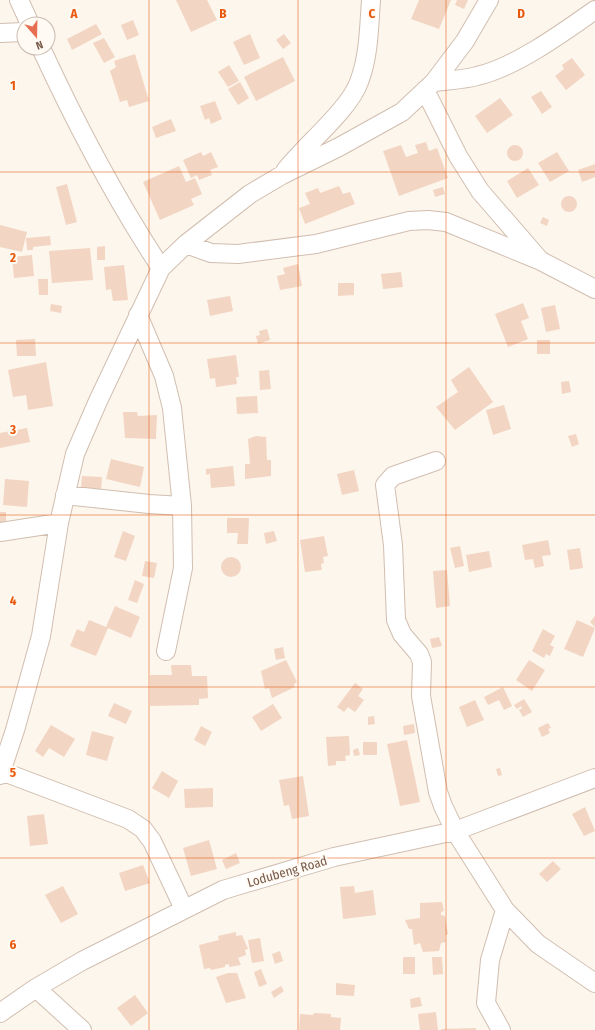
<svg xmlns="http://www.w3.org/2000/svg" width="595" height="1030" font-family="'Fira Sans Condensed',sans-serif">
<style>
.building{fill:#f3d5c3}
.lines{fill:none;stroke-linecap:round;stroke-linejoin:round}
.street-casing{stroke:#d1beb0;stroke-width:20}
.street{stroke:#fff;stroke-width:18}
.grid{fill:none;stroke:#e8590c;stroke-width:1;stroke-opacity:0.55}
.labels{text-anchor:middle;stroke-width:4;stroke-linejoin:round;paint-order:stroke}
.street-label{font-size:13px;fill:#7a5c4d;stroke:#fffaf3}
.grid-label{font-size:13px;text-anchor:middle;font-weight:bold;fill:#e8590c;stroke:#fffaf3;stroke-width:4;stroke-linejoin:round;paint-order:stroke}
</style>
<rect width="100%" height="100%" fill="#fdf6ec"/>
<path class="building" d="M176,0H207L217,20L191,32Z
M419,0H451L439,29L411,19Z
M457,0H468L464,9L455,5Z
M133,20L139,35L127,40L121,25Z
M96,24L102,34L72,50L67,39Z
M250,34L260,58L244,65L233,42Z
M284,34L291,43L283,49L276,40Z
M104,38L115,57L104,63L93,43Z
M135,54L149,101L129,107L127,100L120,102L110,71L116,67L114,61Z
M283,57L295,81L256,101L244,77Z
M572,58L585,75L566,90L555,76L564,69L562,65Z
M229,65L239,81L228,87L218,72Z
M240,82L249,98L238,105L228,89Z
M541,91L552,107L542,114L531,97Z
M500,98L513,115L487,133L475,116Z
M215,101L222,119L211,124L209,118L205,120L200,106Z
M171,119L176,131L156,138L152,127Z
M426,142L429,151L437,148L448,178L399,196L383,151L401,145L406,157L418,153L415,145Z
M507 153a8 8 0 1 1 16 0a8 8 0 1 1-16 0Z
M201,152L203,156L211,152L218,167L210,170L212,175L199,180L197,175L191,178L183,160Z
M557,152L569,171L550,182L538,163Z
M595,164V177L582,182L578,170Z
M179,166L186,182L195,178L202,194L191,199L194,205L160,220L143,182Z
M528,168L539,185L517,198L507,181Z
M67,184L77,222L66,225L56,187Z
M339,186L343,194L350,192L355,204L305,224L299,208L310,204L305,193L318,188L320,193Z
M443,187L445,194L435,197L433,190Z
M561 204a8 8 0 1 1 16 0a8 8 0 1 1-16 0Z
M543,217L549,220L547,226L540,223Z
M0,225L27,232L22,252L0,247Z
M50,236L51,245L33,247V250H27L26,238Z
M105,246V260H97V247Z
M90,248L93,280L52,283L49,251Z
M32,255L34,276L14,278L12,257Z
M298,264L302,286L280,290L277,276L285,274L283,268Z
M124,265L128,300L113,301L111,289L106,290L104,267Z
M401,272L403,287L383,289L381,274Z
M38,279H48V295H39Z
M338,283H354V295L338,296Z
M230,296L233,311L210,316L207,300Z
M523,303L529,318L521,321L528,339L508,347L495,314Z
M51,304L62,306L61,313L50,311Z
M555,305L560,329L546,332L541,308Z
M267,329L270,340L258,344L256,336L260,335L259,331Z
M35,339L36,356H17L16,340Z
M537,340H550V354H537Z
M236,355L239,377H236L237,384L216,387L215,378L210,379L207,359Z
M46,362L53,406L28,410L26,395L13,397L8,370Z
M469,367L493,402L455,430L436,407L458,392L451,380Z
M269,370L271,389L260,390L259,371Z
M569,381L571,392L562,394L561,382Z
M257,396L258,413L237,414L236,397Z
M504,405L511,429L493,435L486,410Z
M123,412H137L138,416L157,415L156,439L125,438Z
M27,428L30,442L0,448V433Z
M576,434L579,444L572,447L568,436Z
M256,436L266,437L267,460H271V476L245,479V464H250L248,439Z
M111,459L144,467L140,487L106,479Z
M233,466L235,486L211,488L210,474L206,475V469Z
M354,470L359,491L342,495L337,474Z
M82,476L102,477L101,490L81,488Z
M5,479L29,481L27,507L3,505Z
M0,512H6V522L0,523Z
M227,518H249L248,544H237L238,533H227Z
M123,531L135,536L126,561L114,557Z
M274,531L277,541L266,544L264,533Z
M324,536L328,556L323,557L324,563L321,564L322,570L305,572L300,540Z
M548,540L551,555L542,556L544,566L535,568L533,559L525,560L522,545Z
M460,546L464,566L455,568L450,548Z
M580,548L583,568L570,570L567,550Z
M489,551L492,567L469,572L466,555Z
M221 567a10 10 0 1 1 20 0a10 10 0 1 1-20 0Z
M145,561L157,563L154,578L142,576Z
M447,570L450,606L436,608L433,571Z
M135,580L144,584L137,603L128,600Z
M115,606L140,617L131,638L108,628L96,656L70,646L77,629L84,632L89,620L106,627Z
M595,616V627L590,622Z
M577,620L595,628L583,657L564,649Z
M543,629L555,636L550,645L554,647L550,656L546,654L544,658L532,651Z
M439,637L442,646L432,648L430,639Z
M283,647L285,658L276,660L274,649Z
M286,660L297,682L294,684L295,687L272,698L269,688L265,689L261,671Z
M529,660L545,670L532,691L516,680Z
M171,665H191L192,676H207L208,698L199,699V705L150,706V675H172Z
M355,683L363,689L358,696L364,700L355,712L348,707L344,712L337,707Z
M503,687L512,706L504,710L499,700L488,705L484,697Z
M524,699L532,712L523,717L519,710L522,708L521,706L517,709L514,705Z
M475,700L484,720L467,727L459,707Z
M114,703L132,711L126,724L108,716Z
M273,704L282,718L261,731L252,717Z
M374,716L375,724L368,725V717Z
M548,723L551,728L548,729L550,733L542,737L538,728Z
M414,724L415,733L404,735L403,726Z
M51,725L75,739L64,757L49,748L43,757L35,751Z
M201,726L212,732L205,746L194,740Z
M92,731L114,737L107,761L86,755Z
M349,736L350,755L345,756L346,761H336V765L328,766L326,737Z
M407,740L420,802L400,806L387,744Z
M363,742H377V755H363Z
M358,748L360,755L354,756L353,750Z
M500,768L502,775L498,776L496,769Z
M162,771L178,781L169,798L152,788Z
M303,776L309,816L292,819L289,805L284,806L279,780Z
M213,788V807L185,808L184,789Z
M585,807L595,831L584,836L572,814Z
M44,814L48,844L30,846L27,816Z
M209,840L217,869L191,876L183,848Z
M236,853L240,863L226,869L222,860Z
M553,861L561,869L547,882L539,874Z
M143,865L150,883L125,891L119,873Z
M63,886L78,914L61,923L45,895Z
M354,886L355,893L373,890L376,915L343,919L340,887Z
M442,902L444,911L441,912V915L445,916L448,934L445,936L446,942L441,943L439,951L423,952L420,943L414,945L412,929H409L405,920L420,918V903Z
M236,932V936L242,935L248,949L245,950L246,955L238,958L241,965L229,967V964L225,965V967L211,970L210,968L204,969L199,945L219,940L218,936Z
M260,938L264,961L252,963L248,940Z
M280,951L283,961L275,964L272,954Z
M403,957H415V974H403Z
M432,957H442L443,974L433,975Z
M261,969L267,984L259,987L254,972Z
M228,973H237L246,998L226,1003L216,977Z
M336,983L355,985L354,996L336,995Z
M281,986L284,991L274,998L271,992Z
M135,995L148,1013L131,1026L117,1008Z
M420,997L422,1006L411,1008L410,999Z
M436,1012L438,1030H420L418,1014Z
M314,1013L331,1014V1017L341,1018L340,1030H299L300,1014L313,1015Z
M476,1028V1030H441V1029Z"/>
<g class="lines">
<defs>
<path id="street" d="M19,0L30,24
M0,33L24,32
M41,48C76,124 115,198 161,268
M434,82C448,80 463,80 477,76C514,68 564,32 595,10
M425,90L458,156L480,191L538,258
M285,171C305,145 349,110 359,82C369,56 369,27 371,0
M186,244L211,253L238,254L316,244L409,221L428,220L446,222L541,261L595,289
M138,315L164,376L172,408L182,506L183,568L166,651
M436,461L393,476L385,485L393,545L396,620L402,634L419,654L422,662L421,696L438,792L443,806L455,831L505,910L538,944L595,983
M65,495L149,504L182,506
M0,532L59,523
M1,771L128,819L143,829L152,841L184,909
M0,775L15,730L41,636L59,523L75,454L98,401L161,268L186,244L250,194L282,175L339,147L402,112L434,82L465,41L489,0
M36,988L82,1030
M0,1013L36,988L82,961L223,890L334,857L455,831L595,778
M501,1030L486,1003L490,960L505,910"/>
</defs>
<use href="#street" class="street-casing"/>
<use href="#street" class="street"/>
</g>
<path class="grid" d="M149,0V1030M298,0V1030M446,0V1030M0,172H595M0,343H595M0,515H595M0,687H595M0,858H595"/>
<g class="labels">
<g class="street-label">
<text transform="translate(287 871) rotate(-16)" y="5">Lodubeng Road</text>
</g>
</g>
<g class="grid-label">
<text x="74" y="18">A</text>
<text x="223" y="18">B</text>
<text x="372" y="18">C</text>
<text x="521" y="18">D</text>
<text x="13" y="90">1</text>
<text x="13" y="262">2</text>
<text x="13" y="434">3</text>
<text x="13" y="605">4</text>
<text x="13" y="777">5</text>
<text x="13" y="949">6</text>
</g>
<g transform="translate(36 36) rotate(160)"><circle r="19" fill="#fffaf3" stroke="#cabbb1"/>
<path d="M0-3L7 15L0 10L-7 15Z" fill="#e76f51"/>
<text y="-6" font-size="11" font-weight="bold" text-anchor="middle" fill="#7a5c4d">N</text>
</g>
</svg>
